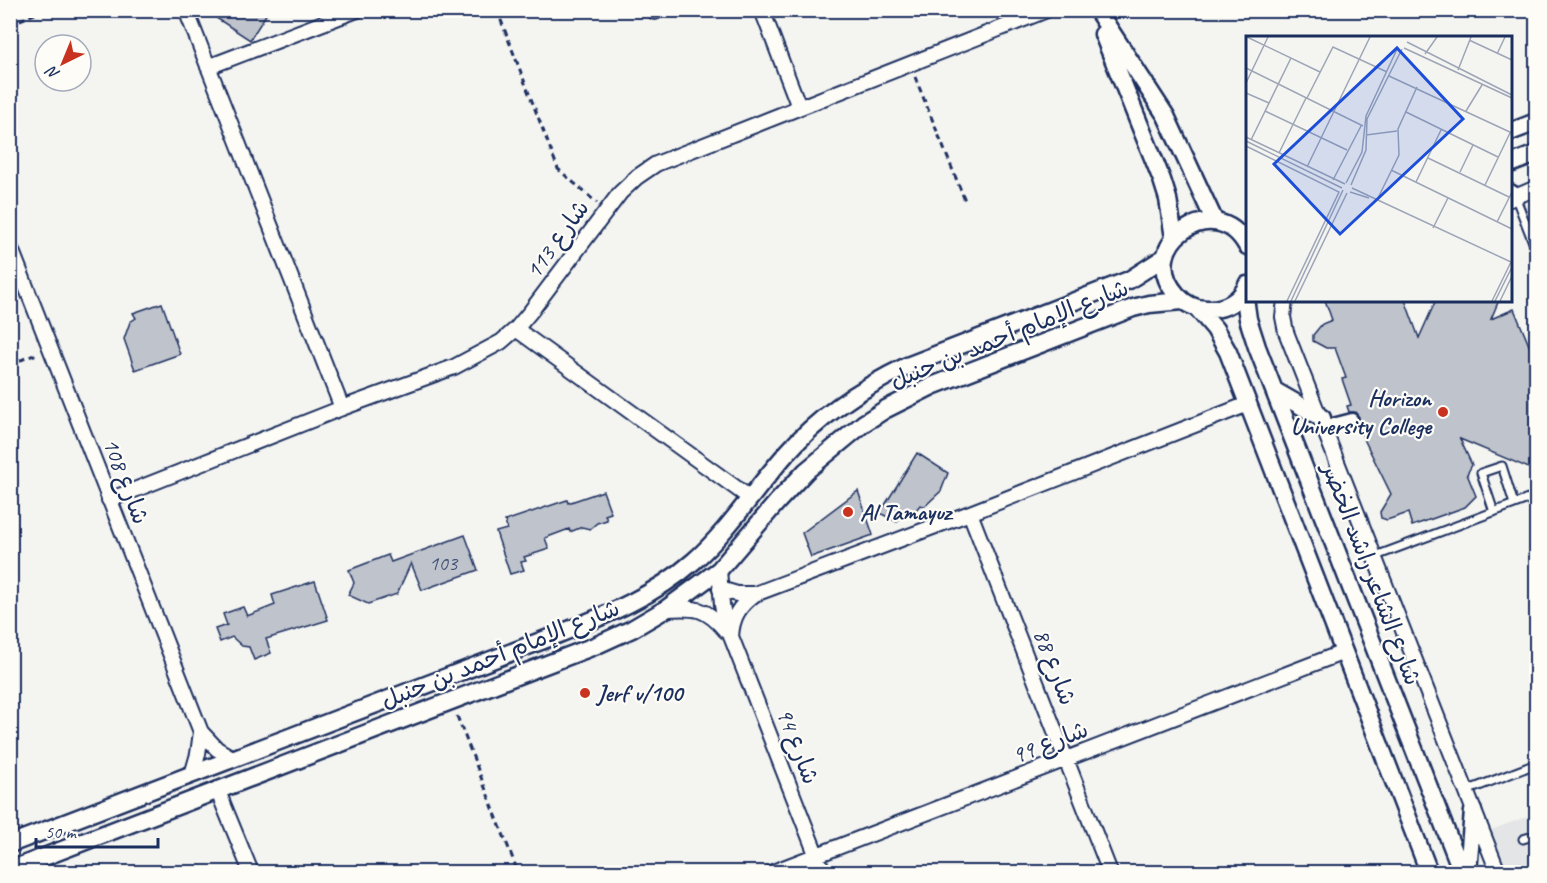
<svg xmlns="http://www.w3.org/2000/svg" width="1547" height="883" font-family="Caveat,'Playpen Sans Arabic',sans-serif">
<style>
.built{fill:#e4e5e6}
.building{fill:#bfc3cc;stroke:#1b2f5e;stroke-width:1.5}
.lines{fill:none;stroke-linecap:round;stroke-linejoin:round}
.service-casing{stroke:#1b2f5e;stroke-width:11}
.pedestrian-casing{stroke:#1b2f5e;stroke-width:15}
.minor-casing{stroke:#1b2f5e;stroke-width:18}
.tertiary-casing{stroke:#1b2f5e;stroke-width:21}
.path{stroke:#1b2f5e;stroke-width:3;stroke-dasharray:6 4.5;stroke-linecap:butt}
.service{stroke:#fdfcf7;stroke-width:7}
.pedestrian{stroke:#fdfcf7;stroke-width:10}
.minor{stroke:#fdfcf7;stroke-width:14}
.tertiary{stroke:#fdfcf7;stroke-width:16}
.poi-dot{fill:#c8321e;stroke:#fdfcf7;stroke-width:2}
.labels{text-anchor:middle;stroke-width:4.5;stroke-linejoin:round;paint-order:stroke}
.number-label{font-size:21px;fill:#44547a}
.street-label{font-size:24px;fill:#1b2f5e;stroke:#fdfcf7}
.poi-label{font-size:24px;font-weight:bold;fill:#1b2f5e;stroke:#fdfcf7;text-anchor:start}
.inset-road{fill:none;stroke:#9da5b6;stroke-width:1.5}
.view{fill:#1d4ed8;fill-opacity:0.15;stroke:#1d4ed8;stroke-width:3}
.inset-edge{fill:none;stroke:#1b2f5e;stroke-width:3}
</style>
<rect width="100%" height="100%" fill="#f4f4f1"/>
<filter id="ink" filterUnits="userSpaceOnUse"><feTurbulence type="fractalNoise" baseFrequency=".0167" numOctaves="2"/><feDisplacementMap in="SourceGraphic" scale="12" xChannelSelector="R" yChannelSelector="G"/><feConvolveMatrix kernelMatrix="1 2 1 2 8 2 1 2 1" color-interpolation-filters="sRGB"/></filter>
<g filter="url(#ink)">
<path class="built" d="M1536,813V872H1507L1491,830Z"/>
<path class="building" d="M204,10H269L250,40Z
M1325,300H1405L1419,338L1436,300H1499L1491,319L1514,309L1536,362V471L1460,439L1472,465L1467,474L1476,496L1465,507L1412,526L1408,513L1387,520L1381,518L1380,512L1391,494L1361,433H1358L1355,426L1359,422V417L1355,412H1349L1347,406L1351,405L1342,379L1346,378L1335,348H1326L1313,341V335L1322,324L1332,320Z
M162,303L180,354L135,370L124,339L130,322L136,318L133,313Z
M917,453L948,473L941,491L925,506L920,505L912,515L904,513L897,522L880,513Z
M603,491L611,513L605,515L607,520L597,523L590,529L582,527L570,532L569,529L545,538L549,549L524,557L526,561L521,562L524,570L510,574L496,532L507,529L505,521L567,500L568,503Z
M858,491L873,535L811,557L802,533Z
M465,535L478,570L422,590L411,563L397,594L368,604L348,595L354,583L349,570L388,555L391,562Z
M315,581L328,620L266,639L271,653L254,660L249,647L242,646L232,637L220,642L215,629L227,625L223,614L243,607L247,616L275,605L272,595Z"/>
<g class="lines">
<defs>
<path id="service" d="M1515,196L1536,250
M1494,512L1481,473L1502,466L1514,504
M1373,557L1536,496
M1466,791L1536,764
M1523,839L1536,835"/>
<path id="pedestrian" d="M1325,426L1352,419"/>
<path id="minor" d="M186,10L342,408
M762,10L799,107
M655,12L656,10
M208,67L357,10
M1510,199L1536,188
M10,246L201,732L217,749L234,759
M1285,300L1283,317L1286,332L1498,872
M516,329L750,498
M109,500L342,408L454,367L501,342L516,329L531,311L620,193L637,177L656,164L1047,10
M970,513L1110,872
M719,570L722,605L725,621L823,872
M720,589L737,594H755
M666,609C695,607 706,607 726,631
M731,637C732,617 739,606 755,594L970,513L1248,404
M192,775L198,754L201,732
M217,789L251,872
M773,872L1344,652"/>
<path id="tertiary" d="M1097,10L1166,116L1215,222
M1103,34L1162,180L1168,199L1174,238
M1510,132L1536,122
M1510,164L1536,154
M1510,193L1515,196
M1247,285C1241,300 1226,309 1210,309C1197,310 1185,304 1177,295C1133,246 1216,188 1247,246
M1244,291L1248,319L1257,347L1462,872
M1197,308L1215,329L1228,352L1429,872
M1275,391L1322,418
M10,844L554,636C604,616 653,597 694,561C729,530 755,489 786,454C820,415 861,388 907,366L1129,280L1165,257
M10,870L597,645L632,629L666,609L719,570L778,501L806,471L864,423L886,409L932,386L1133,308L1149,304L1182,301
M1468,872L1473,811"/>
</defs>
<use href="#service" class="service-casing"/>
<use href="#pedestrian" class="pedestrian-casing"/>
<use href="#minor" class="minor-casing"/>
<use href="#tertiary" class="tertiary-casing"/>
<path class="path" d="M497,10L558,169L597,203
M10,24L45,10
M915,77L966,203
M10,364L37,354
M457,716L518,872"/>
<use href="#service" class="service"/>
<use href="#pedestrian" class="pedestrian"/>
<use href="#minor" class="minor"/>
<use href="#tertiary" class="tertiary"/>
</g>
</g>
<g class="poi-dot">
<circle cx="1443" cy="412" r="6"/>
<circle cx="848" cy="512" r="6"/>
<circle cx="585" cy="693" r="6"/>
</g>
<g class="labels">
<g class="number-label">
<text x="443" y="570">103</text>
</g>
<g class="street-label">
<text transform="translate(557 239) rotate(-54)" y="8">شارع 113</text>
<text transform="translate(1009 334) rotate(-22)" y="8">شارع الإمام أحمد بن حنبل</text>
<text transform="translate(126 481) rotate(69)" y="8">شارع 108</text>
<text transform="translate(1372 574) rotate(69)" y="8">شارع الشاعر راشد الخضر</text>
<text transform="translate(500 654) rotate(-22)" y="8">شارع الإمام أحمد بن حنبل</text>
<text transform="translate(1055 667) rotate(69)" y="8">شارع 88</text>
<text transform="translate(1050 742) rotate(-21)" y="8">شارع 99</text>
<text transform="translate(798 746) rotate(69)" y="8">شارع 94</text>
</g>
<g class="poi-label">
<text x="1431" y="406" text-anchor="end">Horizon<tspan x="1431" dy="28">University College</tspan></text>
<text x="860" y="520">Al Tamayuz</text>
<text x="597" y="701">Jerf v/100</text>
</g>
</g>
<g transform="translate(1246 36)">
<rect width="266" height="266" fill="#f4f4f1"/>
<path class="inset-road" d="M1,1L74,36M223,4L266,24M161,6L266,59M158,12L266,62M179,18L191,1M251,18L259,1M0,32L117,90M212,34L225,1M143,40L266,97M0,47L22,1M0,57L23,67M61,62L87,11L141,36M19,75L101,114M220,75L236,49M160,76L252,121M120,99L151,95M0,101L99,148M5,104L45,22M0,105L96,152M0,110L93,156L41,265M33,117L60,62M182,122L263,161M61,131L124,1M145,134L266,193M214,136L227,109M87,144L115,90M170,146L195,94M100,147L116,116L120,80L152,11M105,149L120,114L121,83L156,13M239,149L264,97M106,152L265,226M104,156L123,162M131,164L153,119L152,93L171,51M251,186L266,156M187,192L202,162M45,265L97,154M49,265L101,157M246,265L265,226M249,265L266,231M254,265L266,240"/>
<path class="view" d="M151,12L217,83L94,198L28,128Z"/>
<rect width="266" height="266" class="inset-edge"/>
</g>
<rect width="1547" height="883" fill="none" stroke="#fdfcf7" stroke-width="36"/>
<rect x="18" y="18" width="1511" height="847" fill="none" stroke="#1b2f5e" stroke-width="2" filter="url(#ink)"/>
<g transform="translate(63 63) rotate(223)"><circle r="28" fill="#fdfcf7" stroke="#a3aaba" stroke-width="1.5"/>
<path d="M0-4.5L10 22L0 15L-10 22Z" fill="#c8321e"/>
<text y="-9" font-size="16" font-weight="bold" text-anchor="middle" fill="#1b2f5e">N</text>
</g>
<path d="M36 838v9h122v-9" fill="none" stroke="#1b2f5e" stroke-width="3"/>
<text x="45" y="838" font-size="18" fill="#1b2f5e" stroke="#fdfcf7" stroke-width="4.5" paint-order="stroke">50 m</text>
</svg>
